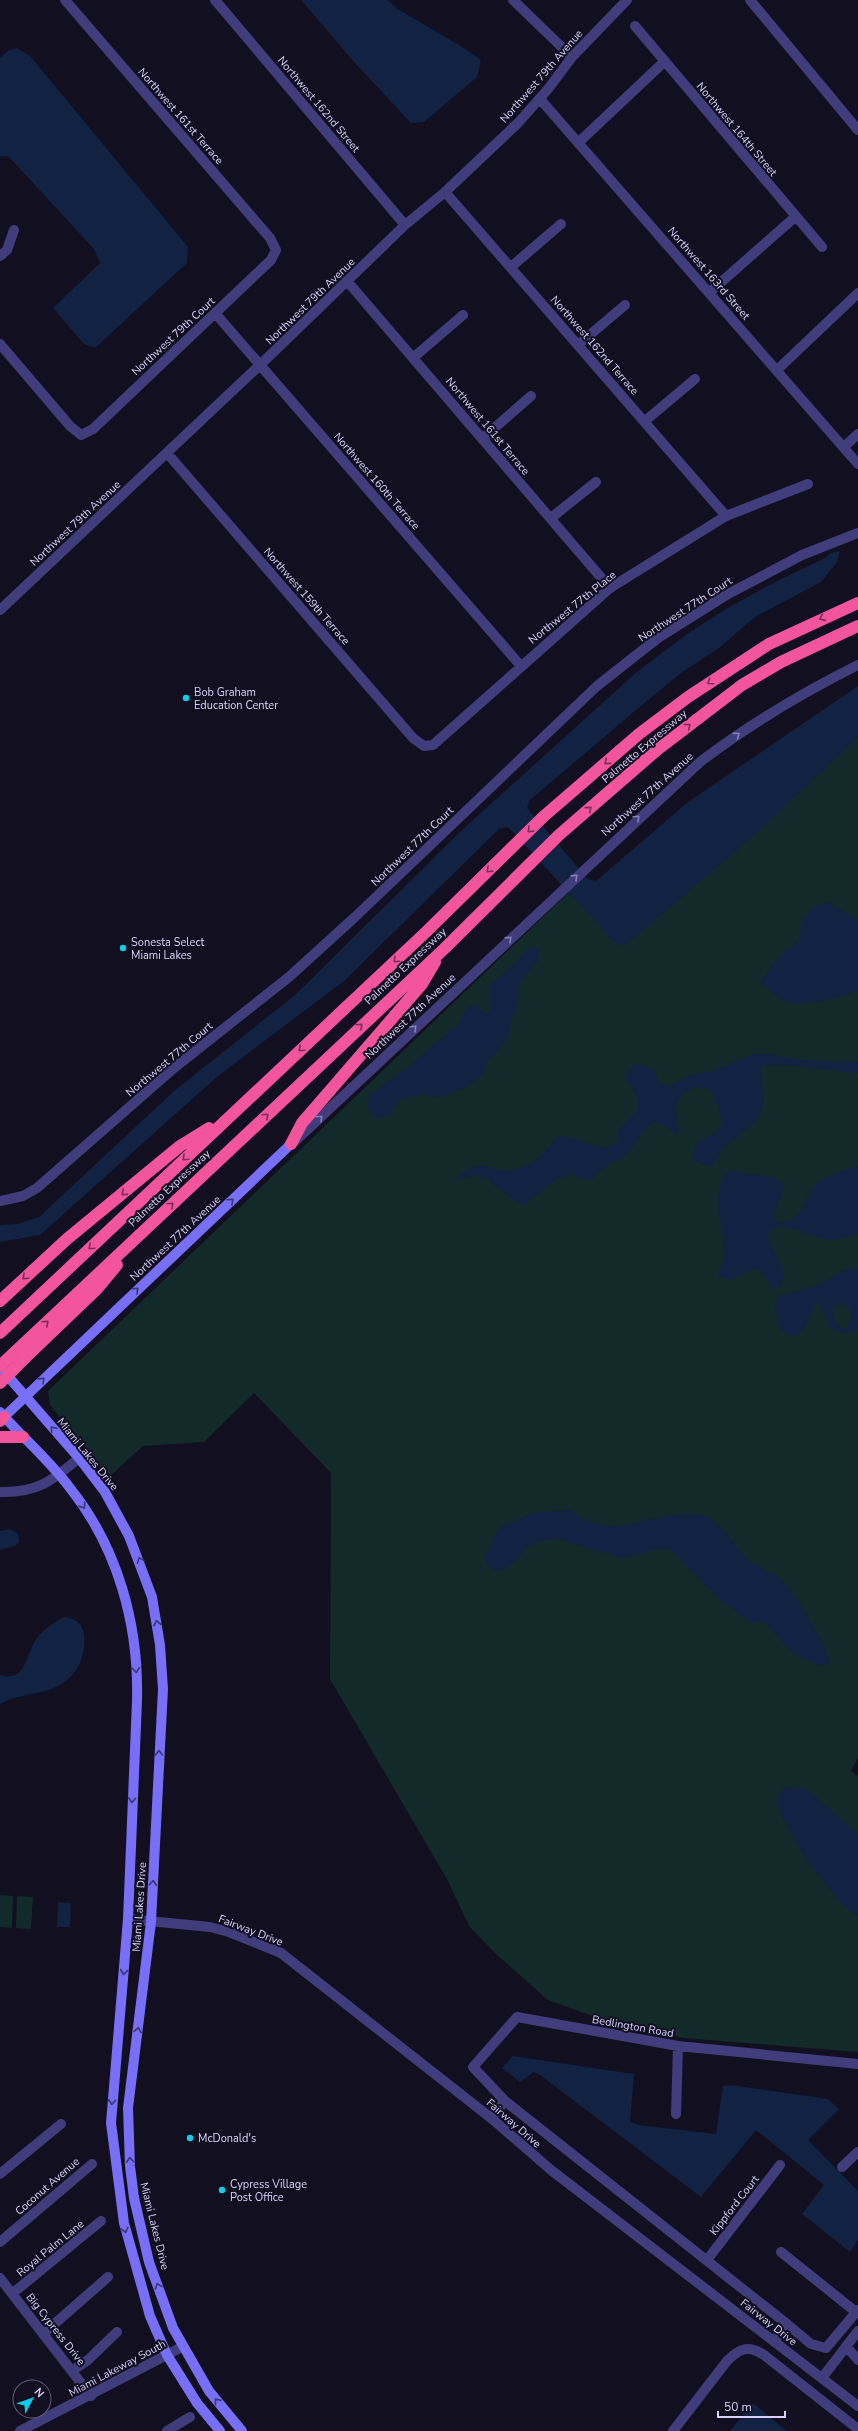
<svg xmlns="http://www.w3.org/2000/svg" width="858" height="2431" font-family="'Nunito Sans',sans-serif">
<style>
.green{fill:#122a2a}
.water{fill:#112242;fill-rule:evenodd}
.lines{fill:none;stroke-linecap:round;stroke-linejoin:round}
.minor{stroke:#413d7c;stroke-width:10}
.tertiary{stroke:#413d7c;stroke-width:10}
.secondary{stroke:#776ff5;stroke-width:10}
.motorway{stroke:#f3559c;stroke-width:12}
.motorway-bridge{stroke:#f3559c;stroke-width:12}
.oneway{stroke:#772e58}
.oneway2{stroke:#8580b6}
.oneway3{stroke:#3a3575}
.poi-dot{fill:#10cce9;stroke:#120f20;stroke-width:1.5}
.labels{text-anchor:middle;stroke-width:4;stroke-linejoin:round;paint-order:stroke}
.street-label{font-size:11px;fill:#d8d1fc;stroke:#120f20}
.poi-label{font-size:11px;fill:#d8d1fc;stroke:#120f20;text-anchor:start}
</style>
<rect width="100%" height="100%" fill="#120f20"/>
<path class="green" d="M858,731V1758L851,1771L858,1776V2052L684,2038L606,2021L548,2000L497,1955L469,1926L448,1881L330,1679L331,1473L254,1393L204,1442L143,1446L109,1477L50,1405L48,1391L570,891L622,943Z
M0,1895L13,1896L12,1928L0,1927Z
M17,1896L33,1897L31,1929L16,1928Z"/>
<path class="water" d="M301,0H388L396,8L459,45L481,60L477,77L424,122L411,123L354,62Z
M17,48L30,56L188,247L187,263L95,348L84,344L53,308L100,263L94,249L8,156L0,157V58L9,50Z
M840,551L837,562L821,582L755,617L719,648L681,673L636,710L530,800L527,808L588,879L596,881L688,802L858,686V737L760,830L632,940L624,945L616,944L508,827L499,829L344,981L218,1076L40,1235L0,1242V1225L17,1224L39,1217L174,1091L295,995L464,828L638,671L687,634L729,607L773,583L825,558L831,553Z
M828,902L858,921V990C843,998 808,1005 791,1003C780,1002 768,989 760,982L775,961L798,941L803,919L812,908Z
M534,947L539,951V959L520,983L518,1006L509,1024V1033L506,1040L487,1063L483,1075L469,1086L442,1096L435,1097L422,1094L401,1099L388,1116L376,1119L368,1107L369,1098L373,1092L407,1068L459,1023L466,1010L474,1003L486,1015L490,1012V984L503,974L527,950Z
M755,1054H766L798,1060L858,1062V1073L798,1066L764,1065L761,1069L764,1102L761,1114L755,1123L723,1148L712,1167L692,1160L697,1142L713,1134L722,1126C722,1111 716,1101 709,1089C696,1084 677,1091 676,1108C675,1118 680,1123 678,1136L661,1123H653L645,1129L630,1151L622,1158L608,1164L592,1179L583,1180L572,1173L557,1179L525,1204H519L491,1183L489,1179L484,1180L479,1175L456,1180C458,1173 475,1165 482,1166C492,1166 498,1173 509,1171C528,1169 549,1151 558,1135L604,1148L617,1143L620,1128L638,1110V1097L625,1077L633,1065L638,1064L654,1070L659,1084L669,1086L688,1076L712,1071Z
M858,1166V1232C815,1254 805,1219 770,1229C761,1249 797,1267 778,1288H771L764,1275L757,1269L748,1271L732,1280L718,1276C719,1267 725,1260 724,1252C724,1222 709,1200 727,1171L772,1177L781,1181L784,1186C781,1196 777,1205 774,1215L776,1221C801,1230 804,1192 820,1181C830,1174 846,1169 858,1166Z
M846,1269H858V1326L848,1334L831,1329L819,1302L816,1303C809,1317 802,1349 780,1329L775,1310L777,1296L814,1287ZM841,1303L849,1306L852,1319L846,1328H840L833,1317V1307Z
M569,1510C575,1514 582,1520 590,1522C624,1537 669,1505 704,1516C721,1521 735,1547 747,1559C756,1567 768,1571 778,1577C791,1586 828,1647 830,1662L823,1666L795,1655L764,1622H749L717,1597L671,1550L659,1548L623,1558L557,1539L543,1540L527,1546L517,1560L502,1570L495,1571L487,1564L484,1557L500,1527L532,1513Z
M10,1529L18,1534L19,1542L15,1546L0,1550V1531Z
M64,1617C72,1617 81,1622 83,1630C86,1640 84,1654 80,1663C62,1699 30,1688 0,1704V1675C27,1683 25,1654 37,1638C43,1629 55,1622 64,1617Z
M786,1787L805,1788L858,1834V1916C853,1913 848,1909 843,1905C829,1892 778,1820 777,1802C777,1795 781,1792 786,1787Z
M58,1902L71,1903L70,1927H57Z
M513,2056L634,2074L630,2122L639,2125L716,2134L723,2086L731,2085L828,2099L839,2109L808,2140L858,2191V2240L850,2252L802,2214L824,2185L756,2130L701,2197L540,2075L534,2072L520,2082L502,2068Z
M753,2403L787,2431H730Z"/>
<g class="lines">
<path class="minor" d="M215,0L405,225
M513,0L572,57
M750,0L858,130
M635,26L822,247
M540,99L858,464
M579,142L665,61
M445,192L726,516
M0,256L7,250L14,230
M511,267L561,224
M347,281L610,588
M710,292L795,217
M215,313L520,665
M0,344L70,426L81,435L93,429L271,260L276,250L270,238L65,0
M578,345L625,305
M414,357L463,315
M777,370L858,293
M645,421L695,379
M483,438L531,396
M844,447L858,434
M167,453L413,738L424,746L433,745L610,588L726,516L808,484
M551,518L596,482
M0,610L261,364L405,225L445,192L518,123L548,89L572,57L627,0
M0,1492C37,1493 52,1481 79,1458
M676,2114L678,2046
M491,2118L505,2101
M842,2167L858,2152
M0,2174L61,2124
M0,2242L92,2164
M781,2252L856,2312
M707,2260L780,2165
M0,2278L91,2396
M13,2293L101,2221
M787,2324L811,2344L826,2348L858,2310
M44,2333L108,2277
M774,2341L787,2324L505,2101L473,2067L517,2017L678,2046L858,2064
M846,2346L858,2360
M73,2370L88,2360L117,2332
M822,2378L858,2331
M167,2431L190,2417
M673,2431L727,2361C740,2348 748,2345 764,2355L858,2429"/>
<path class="tertiary" d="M294,1142L700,762C750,724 802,693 858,665
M0,1201L23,1196L37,1188L174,1068L289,977L355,917L597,686L658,638L728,594L802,555L858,533
M128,1919L210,1927L229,1932L281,1953L491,2118L551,2170L858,2406
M20,2431L182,2347"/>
<path class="secondary" d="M0,1367L79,1458L105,1492L129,1536L152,1597L160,1645L163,1689L151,1922L128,2108L130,2166L134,2198L149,2262L173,2328L209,2391L242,2431
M0,1412C23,1438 49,1460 70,1488C118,1548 139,1625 137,1701L128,1919L111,2123L124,2223L150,2316L167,2355L197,2403L220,2431
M4,1417L291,1144"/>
<path class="motorway" d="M291,1144L302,1123L422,984L435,962
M0,1301L67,1239L180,1146L209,1128
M0,1333L426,932L543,817L639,734L688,697L769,644L858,603
M25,1358L97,1289L117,1265
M0,1366L444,949L559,835L657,750L742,685L781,662L858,626
M0,1421L4,1417
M0,1437H23"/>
<path class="motorway-bridge" d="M0,1383L25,1358"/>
</g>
<defs><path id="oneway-chevron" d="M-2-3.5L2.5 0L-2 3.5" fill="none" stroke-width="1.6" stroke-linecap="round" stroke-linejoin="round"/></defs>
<g class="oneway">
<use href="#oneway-chevron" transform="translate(822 618) rotate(156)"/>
<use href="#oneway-chevron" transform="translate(710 682) rotate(145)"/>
<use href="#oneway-chevron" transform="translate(688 726) rotate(-39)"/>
<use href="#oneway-chevron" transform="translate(607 762) rotate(139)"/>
<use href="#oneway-chevron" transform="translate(589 809) rotate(-41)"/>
<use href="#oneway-chevron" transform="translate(530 830) rotate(136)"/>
<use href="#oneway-chevron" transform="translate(489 870) rotate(136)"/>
<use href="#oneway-chevron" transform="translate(396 960) rotate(137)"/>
<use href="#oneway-chevron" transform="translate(360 1026) rotate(-43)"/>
<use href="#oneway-chevron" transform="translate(301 1049) rotate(137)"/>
<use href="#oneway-chevron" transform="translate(266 1116) rotate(-43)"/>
<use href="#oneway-chevron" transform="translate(185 1158) rotate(137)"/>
<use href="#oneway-chevron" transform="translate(124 1193) rotate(140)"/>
<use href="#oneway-chevron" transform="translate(171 1205) rotate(-43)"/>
<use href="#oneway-chevron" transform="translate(91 1247) rotate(137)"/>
<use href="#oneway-chevron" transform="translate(25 1277) rotate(137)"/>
<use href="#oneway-chevron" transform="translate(46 1323) rotate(-43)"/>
</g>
<g class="oneway2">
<use href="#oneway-chevron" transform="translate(737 735) rotate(-37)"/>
<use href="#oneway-chevron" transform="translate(637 818) rotate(-43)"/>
<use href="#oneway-chevron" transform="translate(575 877) rotate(-44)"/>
<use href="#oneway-chevron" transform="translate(509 939) rotate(-43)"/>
<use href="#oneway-chevron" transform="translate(414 1028) rotate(-43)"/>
<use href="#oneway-chevron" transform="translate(320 1118) rotate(-43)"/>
</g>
<g class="oneway3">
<use href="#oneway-chevron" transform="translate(231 1201) rotate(-43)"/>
<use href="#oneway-chevron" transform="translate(136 1290) rotate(-43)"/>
<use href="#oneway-chevron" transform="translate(42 1380) rotate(-44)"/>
<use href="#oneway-chevron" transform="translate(53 1429) rotate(-131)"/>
<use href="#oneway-chevron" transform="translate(83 1506) rotate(57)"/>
<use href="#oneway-chevron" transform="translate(140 1560) rotate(-111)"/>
<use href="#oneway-chevron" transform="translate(157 1623) rotate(-100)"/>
<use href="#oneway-chevron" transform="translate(136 1670) rotate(85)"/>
<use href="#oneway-chevron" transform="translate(159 1753) rotate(-88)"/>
<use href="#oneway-chevron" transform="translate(132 1800) rotate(93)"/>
<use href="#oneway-chevron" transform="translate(153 1883) rotate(-87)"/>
<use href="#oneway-chevron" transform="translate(124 1972) rotate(95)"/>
<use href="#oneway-chevron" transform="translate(138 2030) rotate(-80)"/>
<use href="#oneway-chevron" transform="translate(112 2102) rotate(93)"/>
<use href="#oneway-chevron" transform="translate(130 2160) rotate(-93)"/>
<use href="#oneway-chevron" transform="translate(125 2230) rotate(76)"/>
<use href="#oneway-chevron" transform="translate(158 2286) rotate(-110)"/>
<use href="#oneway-chevron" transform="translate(217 2401) rotate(-129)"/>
</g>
<g class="poi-dot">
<circle cx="186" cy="698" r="4"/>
<circle cx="123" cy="948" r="4"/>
<circle cx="190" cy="2138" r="4"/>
<circle cx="222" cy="2190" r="4"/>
</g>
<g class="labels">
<g class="street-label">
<text transform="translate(541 76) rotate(-49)" y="4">Northwest 79th Avenue</text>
<text transform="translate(319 104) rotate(50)" y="4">Northwest 162nd Street</text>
<text transform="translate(181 116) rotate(49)" y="4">Northwest 161st Terrace</text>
<text transform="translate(737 129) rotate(50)" y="4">Northwest 164th Street</text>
<text transform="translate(709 273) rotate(49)" y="4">Northwest 163rd Street</text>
<text transform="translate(310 301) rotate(-44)" y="4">Northwest 79th Avenue</text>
<text transform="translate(173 336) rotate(-43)" y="4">Northwest 79th Court</text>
<text transform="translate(595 345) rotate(49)" y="4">Northwest 162nd Terrace</text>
<text transform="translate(488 426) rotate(50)" y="4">Northwest 161st Terrace</text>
<text transform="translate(377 481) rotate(49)" y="4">Northwest 160th Terrace</text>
<text transform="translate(75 523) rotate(-43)" y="4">Northwest 79th Avenue</text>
<text transform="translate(307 596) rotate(49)" y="4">Northwest 159th Terrace</text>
<text transform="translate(572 607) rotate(-39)" y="4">Northwest 77th Place</text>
<text transform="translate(685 609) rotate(-33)" y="4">Northwest 77th Court</text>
<text transform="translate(644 746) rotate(-40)" y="4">Palmetto Expressway</text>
<text transform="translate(647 794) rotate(-42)" y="4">Northwest 77th Avenue</text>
<text transform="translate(412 846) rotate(-44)" y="4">Northwest 77th Court</text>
<text transform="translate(405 966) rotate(-43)" y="4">Palmetto Expressway</text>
<text transform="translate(410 1016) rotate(-43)" y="4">Northwest 77th Avenue</text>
<text transform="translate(169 1059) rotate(-40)" y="4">Northwest 77th Court</text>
<text transform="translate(169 1188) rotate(-43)" y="4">Palmetto Expressway</text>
<text transform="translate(175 1238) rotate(-43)" y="4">Northwest 77th Avenue</text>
<text transform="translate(88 1454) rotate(51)" y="4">Miami Lakes Drive</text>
<text transform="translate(139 1907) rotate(-86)" y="4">Miami Lakes Drive</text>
<text transform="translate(251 1930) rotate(21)" y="4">Fairway Drive</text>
<text transform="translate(633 2026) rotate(10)" y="4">Bedlington Road</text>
<text transform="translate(514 2123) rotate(41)" y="4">Fairway Drive</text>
<text transform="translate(47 2186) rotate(-41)" y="4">Coconut Avenue</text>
<text transform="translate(734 2205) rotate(-52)" y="4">Kippford Court</text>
<text transform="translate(155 2226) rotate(76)" y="4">Miami Lakes Drive</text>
<text transform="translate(50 2248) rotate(-39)" y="4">Royal Palm Lane</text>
<text transform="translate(769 2322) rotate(38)" y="4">Fairway Drive</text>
<text transform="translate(56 2329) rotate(52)" y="4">Big Cypress Drive</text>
<text transform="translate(117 2368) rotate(-28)" y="4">Miami Lakeway South</text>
</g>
<g class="poi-label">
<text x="194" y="696">Bob Graham<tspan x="194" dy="13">Education Center</tspan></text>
<text x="131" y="946">Sonesta Select<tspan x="131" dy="13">Miami Lakes</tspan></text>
<text x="198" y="2142">McDonald's</text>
<text x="230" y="2188">Cypress Village<tspan x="230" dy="13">Post Office</tspan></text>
</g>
</g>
<g transform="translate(32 2399) rotate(49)"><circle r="19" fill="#120f20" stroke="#615d78"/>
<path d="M0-3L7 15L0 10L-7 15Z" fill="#10cce9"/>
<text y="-6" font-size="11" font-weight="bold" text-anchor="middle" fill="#d8d1fc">N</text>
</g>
<path d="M718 2411v6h67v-6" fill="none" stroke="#d8d1fc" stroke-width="2"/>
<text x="724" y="2411" font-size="12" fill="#d8d1fc" stroke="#120f20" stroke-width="3" paint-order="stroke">50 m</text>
</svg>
